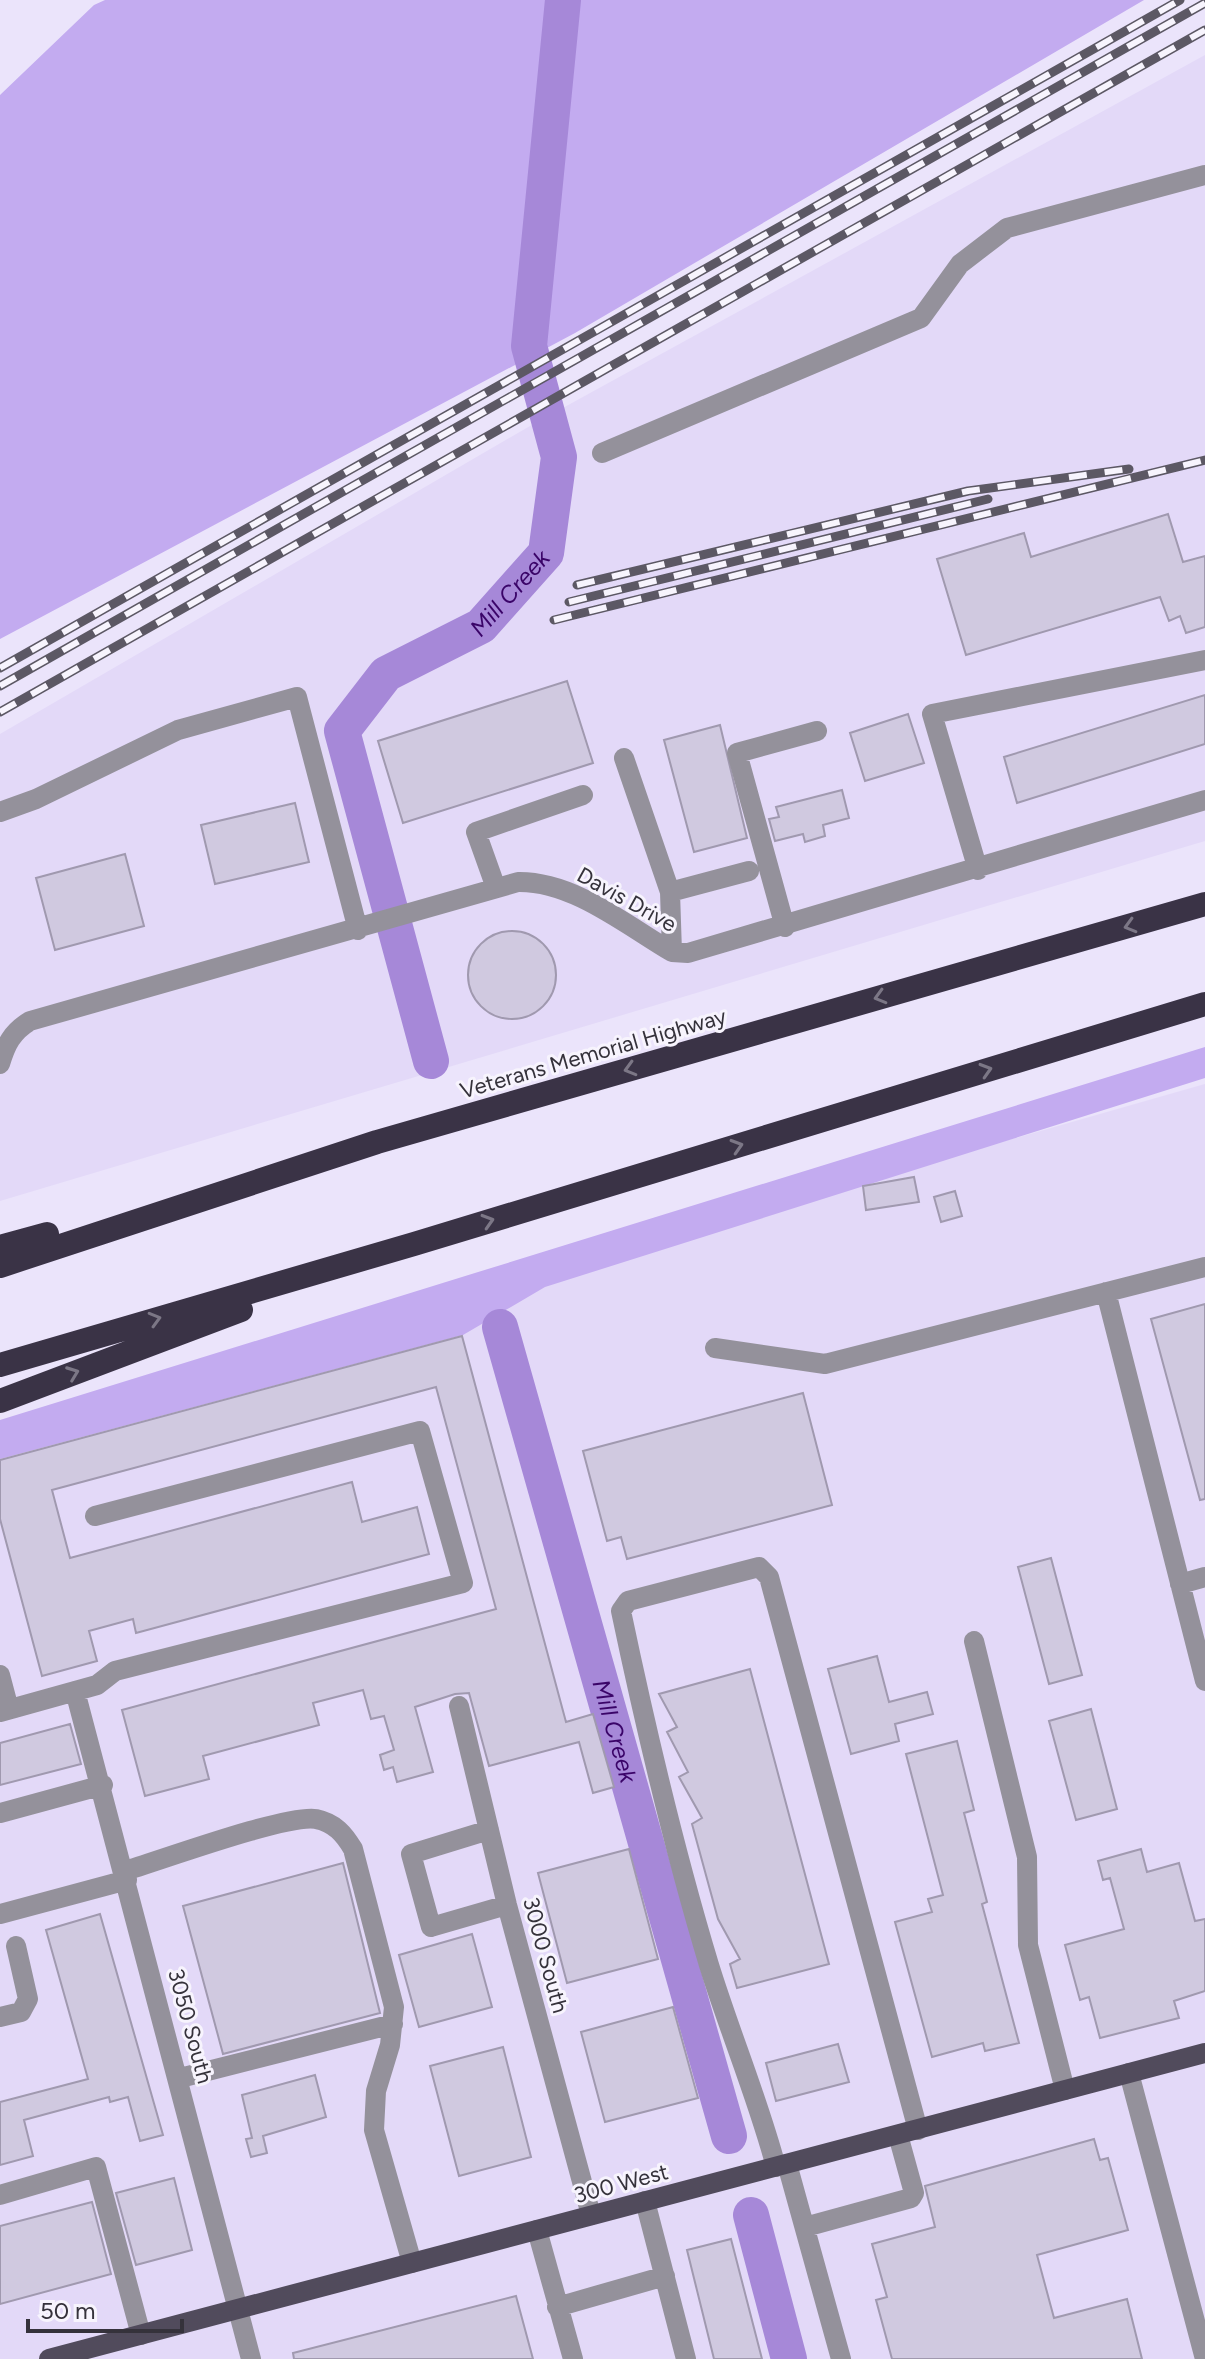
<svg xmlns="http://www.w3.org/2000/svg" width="1205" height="2359" font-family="Figtree,sans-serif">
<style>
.built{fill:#e3d9f8}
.green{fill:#c3abf0}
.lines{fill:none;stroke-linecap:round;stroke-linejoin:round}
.river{stroke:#a688d8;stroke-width:36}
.building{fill:#d0c9e0;stroke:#a099af;stroke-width:2}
.minor{stroke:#94919b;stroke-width:20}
.major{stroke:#514b5c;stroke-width:20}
.highway{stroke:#3a3346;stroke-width:24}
.rail-casing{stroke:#5c5864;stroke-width:9}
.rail{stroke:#f7f4fd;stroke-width:6;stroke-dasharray:18;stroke-linecap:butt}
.oneway{stroke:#7c7786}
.labels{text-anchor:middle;stroke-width:6;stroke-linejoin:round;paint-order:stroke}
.street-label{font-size:22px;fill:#35323b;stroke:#f7f4fd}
.water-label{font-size:24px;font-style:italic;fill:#3a0468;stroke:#f7f4fd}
</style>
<rect width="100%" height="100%" fill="#ebe4fb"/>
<path class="built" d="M1205,55V841L0,1201V734L530,426Z
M1205,1084V2359H0V1440L465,1295Z"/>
<path class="green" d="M105,0H1144L575,333L0,639V95L94,5Z
M1205,1047V1078L545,1287L463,1335L0,1459V1420Z"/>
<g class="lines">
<g class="river">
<path id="s1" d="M431,1061L342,731L386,674L481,626L546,553L559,457L529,346L563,0"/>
<path id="s2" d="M500,1327L729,2136"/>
<path d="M751,2215L789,2359"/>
</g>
</g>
<path class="building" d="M1168,514L1183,562L1205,556V627L1186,633L1180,616L1169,621L1160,597L966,655L937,559L1024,533L1031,557Z
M567,681L593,763L403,823L378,741Z
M1205,695V744L1017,803L1004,757Z
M908,714L924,763L865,781L850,733Z
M720,725L747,838L694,852L664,740Z
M842,790L849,818L823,825L825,836L805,842L803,834L775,841L769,819L779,817L776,807Z
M295,803L309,862L215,884L201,825Z
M125,854L144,926L55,950L36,878Z
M468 975a44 44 0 1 1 88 0a44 44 0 1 1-88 0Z
M914,1177L919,1202L866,1210L863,1186Z
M955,1191L962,1216L941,1222L934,1197Z
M1205,1304V1499L1200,1500L1151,1319Z
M462,1336L566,1722L593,1714L614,1787L593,1793L579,1742L489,1766L469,1693L455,1694L415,1707L433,1772L397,1782L393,1767L384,1770L380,1755L394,1750L384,1716L371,1719L363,1690L313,1703L319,1725L203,1756L209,1779L145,1796L122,1710L496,1609L436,1387L52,1490L70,1558L352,1482L362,1522L417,1507L429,1554L136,1633L133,1619L89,1631L97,1661L42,1676L0,1519V1460Z
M803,1393L832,1505L627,1559L621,1537L607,1541L583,1451Z
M1051,1558L1082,1675L1049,1684L1018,1567Z
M877,1656L889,1702L927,1692L933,1714L895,1724L899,1741L851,1754L828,1669Z
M750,1669L829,1964L737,1988L730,1964L740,1959L718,1919L692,1824L702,1818L679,1777L688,1772L667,1732L677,1727L659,1694Z
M1091,1709L1117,1809L1076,1820L1049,1721Z
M70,1724L81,1764L0,1785V1743Z
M957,1741L974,1810L964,1813L987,1902L982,1904L1019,2043L985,2051L983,2043L932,2057L895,1922L932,1912L928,1899L943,1895L906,1754Z
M629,1849L658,1959L567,1983L538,1873Z
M1141,1849L1147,1872L1179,1863L1195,1921L1205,1919V1991L1174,2001L1179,2018L1100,2038L1089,1997L1080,2000L1065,1945L1124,1929L1110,1878L1103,1880L1098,1861Z
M343,1863L380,2013L223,2054L183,1906Z
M100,1914L163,2135L140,2141L128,2097L110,2102L109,2097L24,2120L33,2156L0,2165V2102L88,2079L46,1930Z
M472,1934L492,2007L419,2027L399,1955Z
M673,2007L698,2098L605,2122L581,2032Z
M838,2044L849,2082L776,2101L766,2063Z
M503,2047L531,2157L459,2176L430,2066Z
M315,2075L326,2117L263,2136L267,2153L251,2157L246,2139L252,2138L242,2095Z
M1094,2139L1100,2160L1108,2158L1128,2230L1037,2255L1054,2318L1127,2299L1142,2359H892L876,2300L887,2297L872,2244L935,2227L925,2186Z
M174,2178L192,2250L136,2265L116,2193Z
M92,2202L111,2274L0,2304V2226Z
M731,2239L762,2359H714L687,2250Z
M516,2296L533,2359H294L293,2353Z"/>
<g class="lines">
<path class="minor" d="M602,453L921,318L960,264L1007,228L1205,175
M624,758L670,892
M0,812L36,799L178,730L297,697L358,930
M978,870L932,714L1205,660
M496,888L476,832L583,795
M785,927L737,753L817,731
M672,952L670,892L749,871
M0,1064C6,1044 12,1032 30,1021L518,882C573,881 626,925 672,952L688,953L1205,800
M1106,1292L1205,1681
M715,1348L825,1364L1205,1267
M1180,1584L1205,1577
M974,1641L1027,1857L1028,1945L1065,2090
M0,1675L9,1709
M75,1691L251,2359
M459,1706L507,1905L591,2215
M0,1712L97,1685L115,1671L463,1583L420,1431L95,1516
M0,1813L103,1785
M489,1830L411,1854L431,1927L507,1905
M125,1871C162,1860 287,1814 316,1819C335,1823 344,1834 353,1849L394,2007L390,2045L376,2091L374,2130L412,2263
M0,1914L127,1880
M0,2017L21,2012L28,1999L16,1946
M1129,2073L1205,2359
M180,2078L393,2024
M787,2164L841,2359
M776,2167C758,2099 730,2033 709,1965C674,1849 646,1730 621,1611L628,1601L759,1567L769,1577L918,2130
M0,2195L96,2167L141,2335
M645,2201L686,2359
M805,2227L911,2198L914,2193L898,2135
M537,2230L573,2359
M557,2307L665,2276"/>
<path class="major" d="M49,2359L1205,2053"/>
<path class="highway" d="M0,1247L47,1234
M0,1266L377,1142L1205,904
M0,1365L414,1244L1205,1004
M0,1401L241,1310"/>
<defs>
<path id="rail" d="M577,585L968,491L1129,469
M569,602L988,499
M554,620L1205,460
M0,668L1180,0
M0,686L1205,3
M0,712L1205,30"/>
</defs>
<use href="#rail" class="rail-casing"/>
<use href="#rail" class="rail"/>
</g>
<defs><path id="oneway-chevron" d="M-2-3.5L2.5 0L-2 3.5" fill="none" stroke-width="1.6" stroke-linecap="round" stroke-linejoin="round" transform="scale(2)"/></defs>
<g class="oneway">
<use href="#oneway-chevron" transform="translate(1130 926) rotate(164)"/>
<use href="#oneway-chevron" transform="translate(880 997) rotate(164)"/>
<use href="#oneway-chevron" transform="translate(630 1069) rotate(164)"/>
<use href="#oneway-chevron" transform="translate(986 1070) rotate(-17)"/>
<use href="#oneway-chevron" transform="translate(737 1146) rotate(-17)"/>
<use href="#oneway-chevron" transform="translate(488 1221) rotate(-17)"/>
<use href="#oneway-chevron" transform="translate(155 1319) rotate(-16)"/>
<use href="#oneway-chevron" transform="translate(73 1373) rotate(-21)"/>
</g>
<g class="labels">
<g class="street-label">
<text transform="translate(627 899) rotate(29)" y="8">Davis Drive</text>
<text transform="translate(593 1053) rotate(-16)" y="8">Veterans Memorial Highway</text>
<text transform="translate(546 1955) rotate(75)" y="8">3000 South</text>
<text transform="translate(191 2026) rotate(75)" y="8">3050 South</text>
<text transform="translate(621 2183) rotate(-15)" y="8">300 West</text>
</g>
<g class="water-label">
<text dy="8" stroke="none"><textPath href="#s1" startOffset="564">Mill Creek</textPath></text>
<text dy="8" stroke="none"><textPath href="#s2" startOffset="420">Mill Creek</textPath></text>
</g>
</g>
<path d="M28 2319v12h154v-12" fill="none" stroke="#35323b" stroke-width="4"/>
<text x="40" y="2319" font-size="24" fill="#35323b" stroke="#f7f4fd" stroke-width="6" paint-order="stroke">50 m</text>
</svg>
